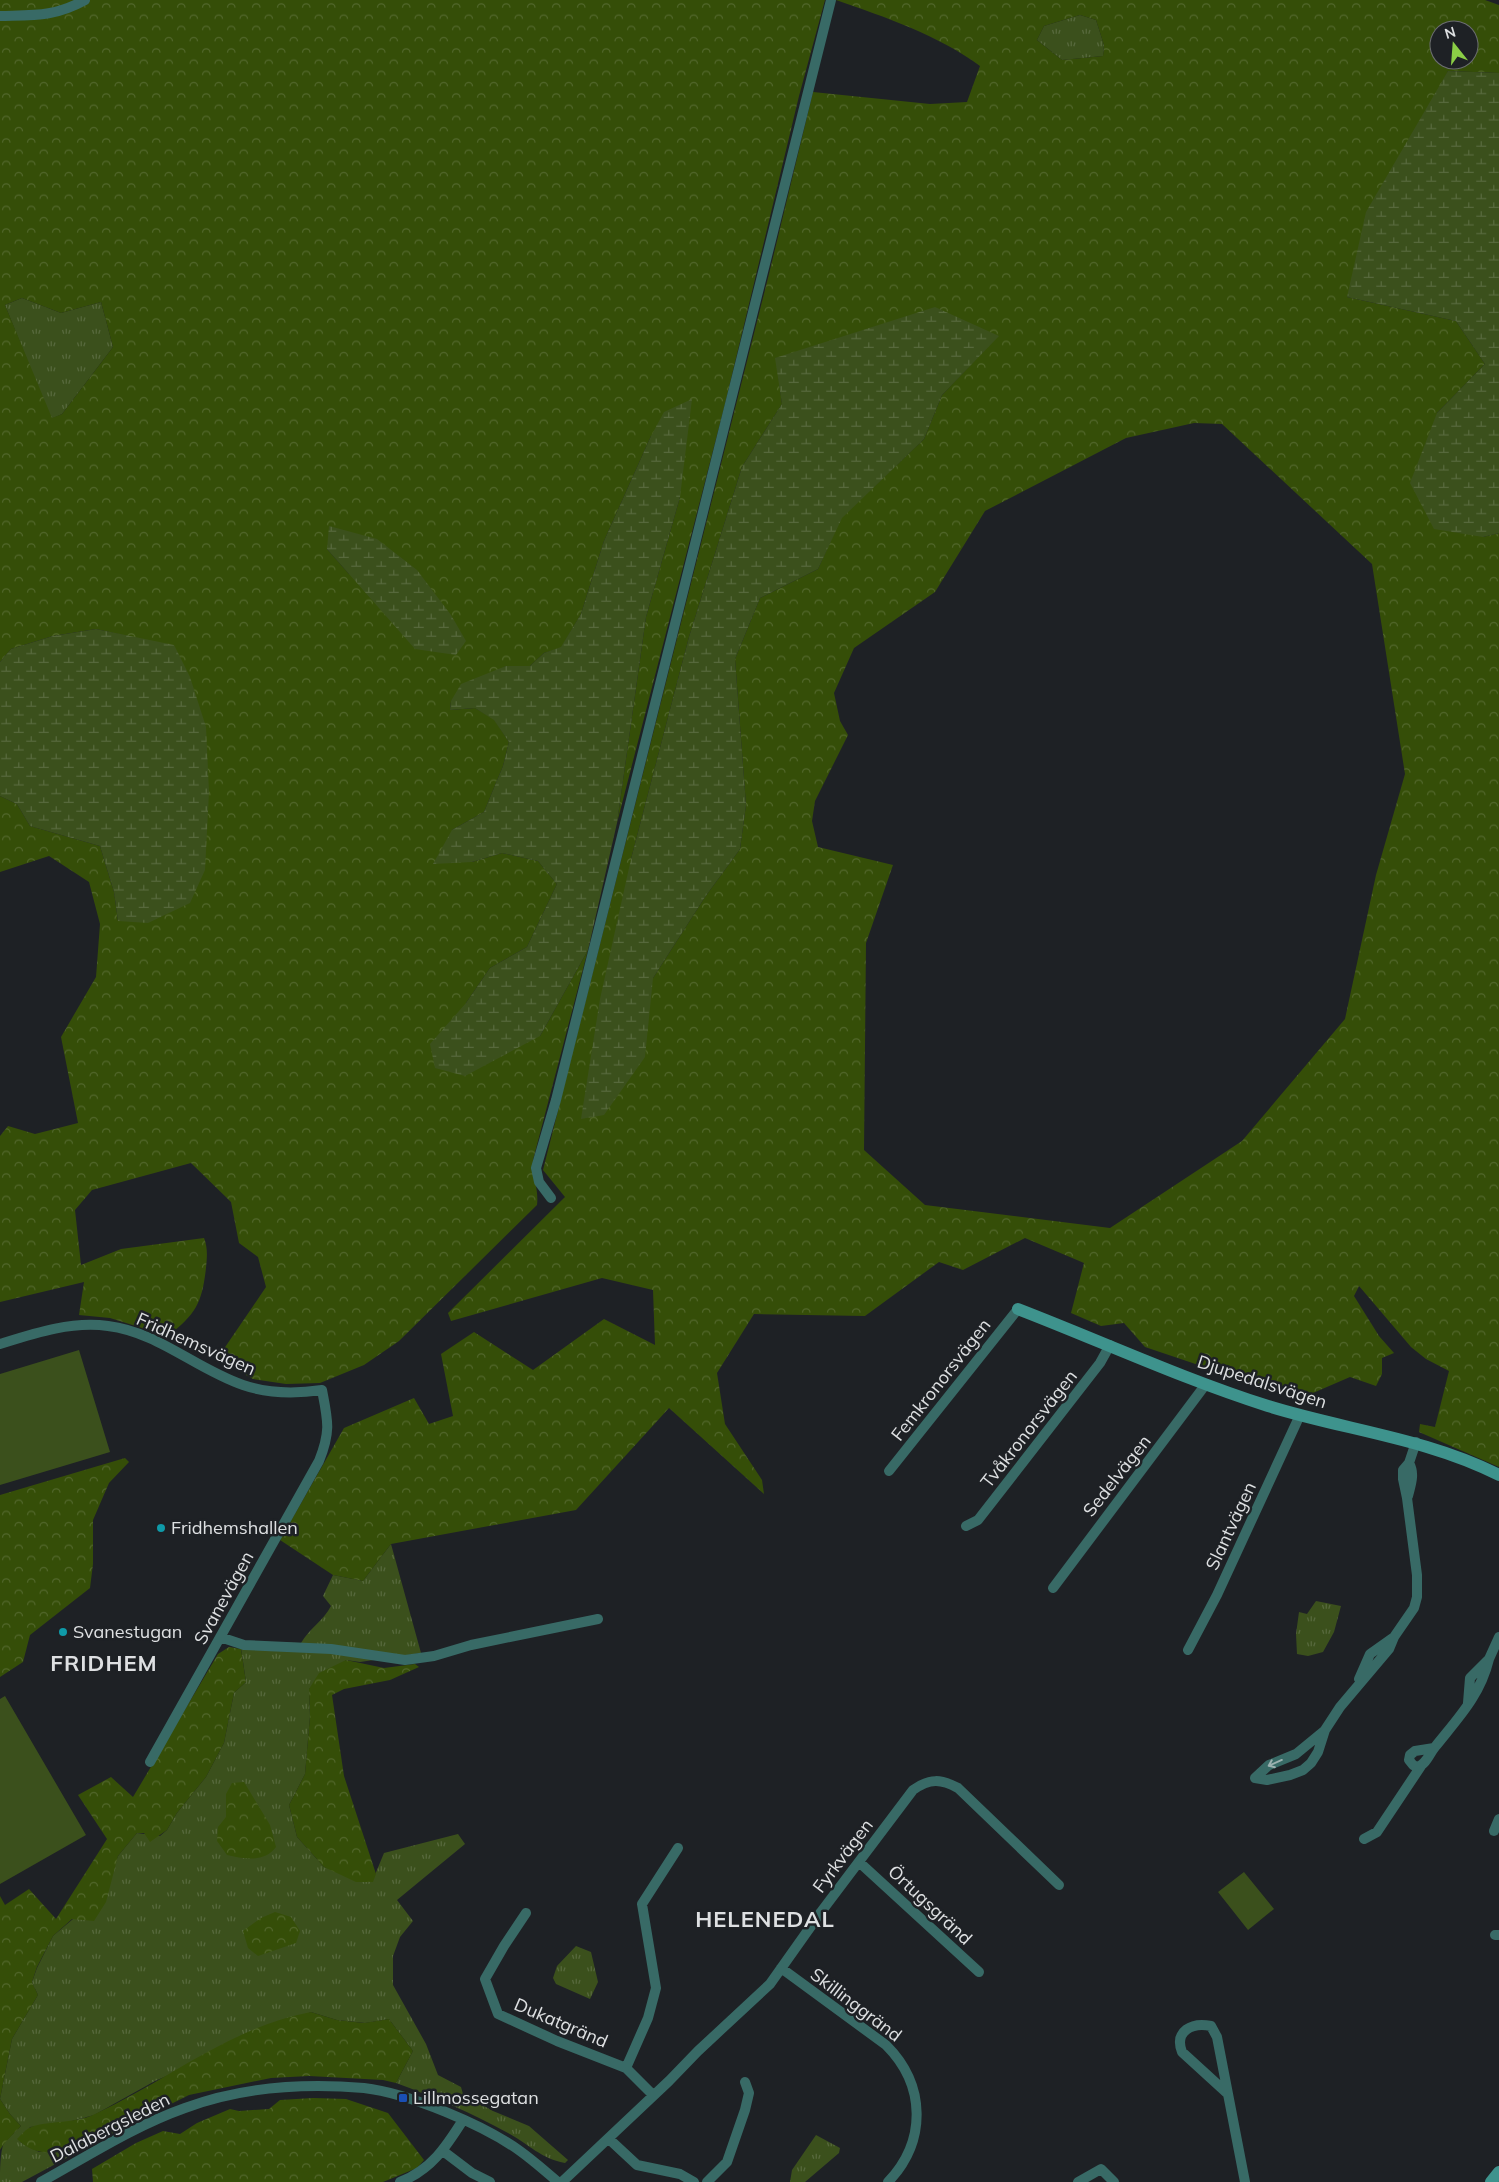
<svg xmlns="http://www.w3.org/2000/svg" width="1499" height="2182" font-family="Mulish,sans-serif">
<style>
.grass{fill:url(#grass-tufts)}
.forest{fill:url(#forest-crowns);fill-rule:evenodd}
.wetland{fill:url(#wetland-marsh)}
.garden{fill:#3b501c}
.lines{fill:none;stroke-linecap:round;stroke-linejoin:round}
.street{stroke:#386a66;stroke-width:10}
.secondary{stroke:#3e938d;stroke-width:12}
.oneway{stroke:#9cb1b0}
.culture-dot{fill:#0f9aa8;stroke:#1e2125;stroke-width:2}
.transit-dot{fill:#1a4fb4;stroke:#1e2125;stroke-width:2}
.labels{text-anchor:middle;stroke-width:5;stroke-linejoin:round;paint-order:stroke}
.street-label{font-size:18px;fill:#dee0e2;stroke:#1e2125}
.poi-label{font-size:18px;fill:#dee0e2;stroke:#1e2125;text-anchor:start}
.district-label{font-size:22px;font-weight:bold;letter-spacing:1px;fill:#dee0e2;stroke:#1e2125}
</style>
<defs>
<pattern id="grass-tufts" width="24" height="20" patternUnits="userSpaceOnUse" patternTransform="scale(1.25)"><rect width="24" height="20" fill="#3b501c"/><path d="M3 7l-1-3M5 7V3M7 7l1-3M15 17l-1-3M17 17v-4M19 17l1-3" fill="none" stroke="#57693d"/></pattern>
<pattern id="forest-crowns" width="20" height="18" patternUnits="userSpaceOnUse" patternTransform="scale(1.25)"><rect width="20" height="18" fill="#354e08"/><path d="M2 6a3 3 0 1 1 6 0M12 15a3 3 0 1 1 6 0" fill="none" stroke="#52672c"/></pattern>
<pattern id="wetland-marsh" width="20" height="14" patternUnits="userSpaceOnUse" patternTransform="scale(1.25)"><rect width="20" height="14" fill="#3b501c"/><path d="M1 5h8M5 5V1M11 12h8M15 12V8" fill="none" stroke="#57693d"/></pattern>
</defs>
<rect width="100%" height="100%" fill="#1e2125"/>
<path class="grass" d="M1080,15L1096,20L1104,45L1103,56L1062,60L1037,40L1044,26Z
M22,298L61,313L101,302L113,347L62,414L51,419L5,305Z
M391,1544L421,1653L360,1662L346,1660L309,1689L310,1716L305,1774L289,1805L297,1837L324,1867L372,1882L384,1853L458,1834L465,1844L397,1900L413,1921L400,1937L393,1956V1985L426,2044L438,2075L461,2087L463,2094L493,2111L529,2126L568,2160L565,2163C540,2158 530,2145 508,2133C472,2113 434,2097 396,2083L413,2051L389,2019L365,2023L337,2020L311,2012L155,2081L94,2115L68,2122L30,2127L20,2142L39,2152H62L113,2126L117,2131L22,2182H0C0,2171 0,2151 4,2143C9,2137 16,2132 21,2126L10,2114L0,2099L12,2039L38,1995L32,1982L37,1968L53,1936L73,1919L112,1872L118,1856L137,1833L160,1836L167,1830L177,1813L206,1777L224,1743L234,1693L246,1682L240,1641L301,1643C309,1629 324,1620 331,1606L323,1596L333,1575L363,1581Z
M1316,1601L1341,1606L1334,1632L1323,1652L1308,1656L1297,1654L1296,1634L1299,1612L1307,1614Z
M576,1946L591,1952L598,1982L590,1999L556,1984L553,1978L557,1966Z
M816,2135L840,2148L839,2153L805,2182H790L792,2170Z"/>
<path class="forest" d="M0,0H825L799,96L725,404L617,823L646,617L680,497L651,436L604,541L581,614L561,648L544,653L530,666H506L451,701L450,710L475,708L494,719L509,742L503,766L484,812L452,830L472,862L502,853L538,861L557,884L527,947L490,968L466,1003L540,1036L588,950L533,1160C532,1176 539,1189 537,1205L399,1341L364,1365L320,1383L286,1384L253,1379L217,1359L266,1287L258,1257L239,1243L231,1202L191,1163L92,1190L75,1210L81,1265L121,1249L204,1238C208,1248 207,1257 206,1268C202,1303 196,1314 168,1336L110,1318L79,1315L84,1282L0,1302V1136L8,1126L35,1134L78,1123L61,1037L96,977L100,924L89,882L49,856L0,872V796L17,804L30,826L100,846L114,892L118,921L127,636L96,629L53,636L11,649L0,662ZM22,298L61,313L101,302L113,347L62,414L52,418L5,305ZM377,539L349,574L327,549Z
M836,0H1485L1499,5V73L1448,71L1347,297L1456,321L1485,364L1437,413L1483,537L1499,533V1467L1419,1432L1420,1424L1435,1427L1449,1371L1426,1359L1411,1347L1359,1286L1354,1296L1379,1336L1394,1353L1382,1358V1374L1376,1386L1350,1377L1313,1393L1246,1381L1145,1347L1124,1323L1101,1326L1071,1313L1084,1263L1025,1238L963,1270L939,1262L865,1316L754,1314L717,1373L725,1424L762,1480L764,1494L669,1408L576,1510L391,1544L363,1581L333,1575L280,1540L344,1428L414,1398L429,1424L453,1416L441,1354L474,1332L533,1370L604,1319L655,1345L653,1290L602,1278L451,1321L448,1313L565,1197L543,1170L769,274L813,92L930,104L967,102L980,66C938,35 885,17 836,0ZM1080,15L1096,20L1104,45L1103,56L1062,60L1037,40L1044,26ZM1439,30H1469V60H1439ZM998,336L942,395L924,439L841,518L818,569L760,598L735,659L746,805L740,849L705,897L653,978L631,859L689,637L742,467L782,404L776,358ZM1194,423L1222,424L1372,564L1405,774L1376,875L1345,1019L1242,1141L1110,1228L925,1205L864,1150L866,943L893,865L818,847L812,821L815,801L848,735L840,721L834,693L854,648L935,592L985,511L1126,438Z
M125,1458L129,1462L109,1483L93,1520V1564L90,1588L30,1635L23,1662L0,1677V1495Z
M229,1647L241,1649L246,1682L234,1693L224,1743L206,1777L177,1813L167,1830L150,1842L144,1833H137L118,1856L106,1902L94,1921L72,1919L53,1936L37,1967L32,1982L38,1995L12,2039L0,2099L10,2114L21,2126C14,2134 5,2141 0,2150V1896L5,1905L29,1889L56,1919L107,1839L78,1795L111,1777L133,1797L218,1654Z
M346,1660L384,1668L415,1664L419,1667L390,1680L344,1689L332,1695L344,1776L376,1874L373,1882H356L324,1867L297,1837L289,1805L305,1774L310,1716L309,1689L319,1673Z
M244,1782L270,1825L276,1847C264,1863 244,1859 227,1855L217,1841L218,1827L226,1817V1794L232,1783Z
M275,1912L291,1917L300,1931L296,1943L258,1956L248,1948L243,1931L261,1918Z
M311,2012L337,2020L364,2023L389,2019L413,2051L396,2083L383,2080L309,2076L271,2078L189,2095L117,2131L113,2126C83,2142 48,2169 17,2139C21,2135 26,2129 31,2127C51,2120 74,2124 95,2114C167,2081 230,2027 311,2012Z
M313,2098L346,2099L388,2113L424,2160L417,2168L383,2182H93L92,2169L136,2143L163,2131L180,2134L197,2123L230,2109L239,2111L269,2109L280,2100Z"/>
<path class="wetland" d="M1448,71L1499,73V533L1483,537L1434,529L1410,483L1437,413L1485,364L1456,321L1347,297L1366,212Z
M935,307L999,336L942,395L924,439L842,518L818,569L760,598L735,659L746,805L740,849L705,897L653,978L645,1057L604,1115L581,1119L600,999L631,859L689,637L742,467L782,404L775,358Z
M692,399L680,497L646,617L617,823L588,950L540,1036L465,1076L435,1068L430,1044L466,1003L490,968L527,947L557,884L538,861L502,853L472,862L433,864L452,830L484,812L503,766L509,742L494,720L475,708L450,710L451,701L461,684L506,666H530L544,653L561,647L581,614L604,541L651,436L664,412Z
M329,526L377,539L417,570L451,615L466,641L456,655L415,649L327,549Z
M96,629L174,645L190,677L206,727L209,792L205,870L190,903L148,923L118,921L114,892L100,846L30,826L17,804L0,796V662L11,649L53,636Z"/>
<path class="garden" d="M79,1350L110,1452L0,1485V1374Z
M5,1696L86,1835L0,1884V1699Z
M1244,1872L1274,1909L1248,1930L1218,1892Z"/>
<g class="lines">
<path class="street" d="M0,16C34,15 54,17 85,0
M551,1198L539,1182L536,1168L556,1100L831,0
M0,1344C35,1333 71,1321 108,1326C158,1332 196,1369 243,1385C269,1394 295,1394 322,1390C328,1421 331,1431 319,1461L150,1762
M889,1471L1018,1309
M1408,1496C1411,1484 1415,1474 1409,1463
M966,1526L978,1520L1100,1363L1110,1345
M1053,1588L1206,1384
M220,1637L244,1645L331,1649L405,1660L434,1656L471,1645L598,1619
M1188,1650L1217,1595L1300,1415
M1359,1679L1370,1654L1394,1637
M1468,1703L1470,1678L1489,1659L1499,1637
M1434,1748L1415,1751L1410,1755L1409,1760L1413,1765L1417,1767C1426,1765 1429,1754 1435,1747C1458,1718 1480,1696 1489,1659
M1255,1778L1267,1780L1290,1775L1303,1770L1311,1763L1318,1752L1325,1730L1340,1707L1389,1649L1394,1637L1414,1608L1417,1597V1575L1407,1498L1403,1479V1470L1409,1463L1416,1442
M1255,1778L1269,1765L1296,1754L1324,1731
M1494,1831L1499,1819
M1364,1839L1377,1832L1421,1766
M859,1862L979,1972
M526,1913L504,1946L485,1979L498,2014L557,2041L626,2068L653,2095
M1495,1935H1499
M781,1968L886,2045C926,2085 927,2141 888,2182
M626,2068L648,2018L656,1988L642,1904L678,1848
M1228,2094L1182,2052C1174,2031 1192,2022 1211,2026L1217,2037L1245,2182
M609,2139L637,2165L680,2174L694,2182
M443,2151L472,2173L490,2182
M41,2182C88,2156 134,2126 185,2108C241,2087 304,2083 364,2088C408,2093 484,2125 520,2151C534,2161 546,2172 558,2182
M400,2182C431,2170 446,2147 463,2120
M562,2182L669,2081L698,2051L770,1984L821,1912L913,1790C930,1778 941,1779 958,1788L1059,1885
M707,2182L727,2162L745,2110L749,2093L745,2082
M1078,2182L1101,2169L1114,2182"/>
<path class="secondary" d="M1018,1309C1101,1341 1183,1379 1268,1406C1345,1430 1426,1438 1499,1475
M1491,2182L1499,2172"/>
</g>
<defs><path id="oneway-shaft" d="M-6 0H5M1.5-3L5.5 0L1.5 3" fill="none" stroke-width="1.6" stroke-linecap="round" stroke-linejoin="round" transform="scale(1.25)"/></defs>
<use class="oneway" href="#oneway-shaft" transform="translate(1275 1763) rotate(156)"/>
<g class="culture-dot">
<circle cx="161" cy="1528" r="5"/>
<circle cx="63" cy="1632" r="5"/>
</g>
<rect class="transit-dot" x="398" y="2093" width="10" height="10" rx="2.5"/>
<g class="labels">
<g class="street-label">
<text transform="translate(196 1344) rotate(24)" y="6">Fridhemsvägen</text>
<text transform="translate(941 1380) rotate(-52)" y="6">Femkronorsvägen</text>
<text transform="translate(1262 1382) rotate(18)" y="6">Djupedalsvägen</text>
<text transform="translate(1029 1429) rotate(-52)" y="6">Tvåkronorsvägen</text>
<text transform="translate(1117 1476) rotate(-52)" y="6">Sedelvägen</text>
<text transform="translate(1231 1526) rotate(-65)" y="6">Slantvägen</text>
<text transform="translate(224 1598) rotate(-61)" y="6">Svanevägen</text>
<text transform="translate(843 1856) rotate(-53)" y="6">Fyrkvägen</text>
<text transform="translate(930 1905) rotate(43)" y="6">Örtugsgränd</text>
<text transform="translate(856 2005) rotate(37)" y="6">Skillinggränd</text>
<text transform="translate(561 2023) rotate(23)" y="6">Dukatgränd</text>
<text transform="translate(110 2128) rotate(-27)" y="6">Dalabergsleden</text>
</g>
<g class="poi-label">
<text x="171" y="1534">Fridhemshallen</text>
<text x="73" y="1638">Svanestugan</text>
<text x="413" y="2104">Lillmossegatan</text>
</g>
<g class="district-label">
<text x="104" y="1671">FRIDHEM</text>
<text x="765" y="1927">HELENEDAL</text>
</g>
</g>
<g transform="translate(1454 45) rotate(343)"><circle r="24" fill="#1e2125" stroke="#6b6d71"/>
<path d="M0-4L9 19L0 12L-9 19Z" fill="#8bce46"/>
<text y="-8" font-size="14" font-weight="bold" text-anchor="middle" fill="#dee0e2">N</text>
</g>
</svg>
